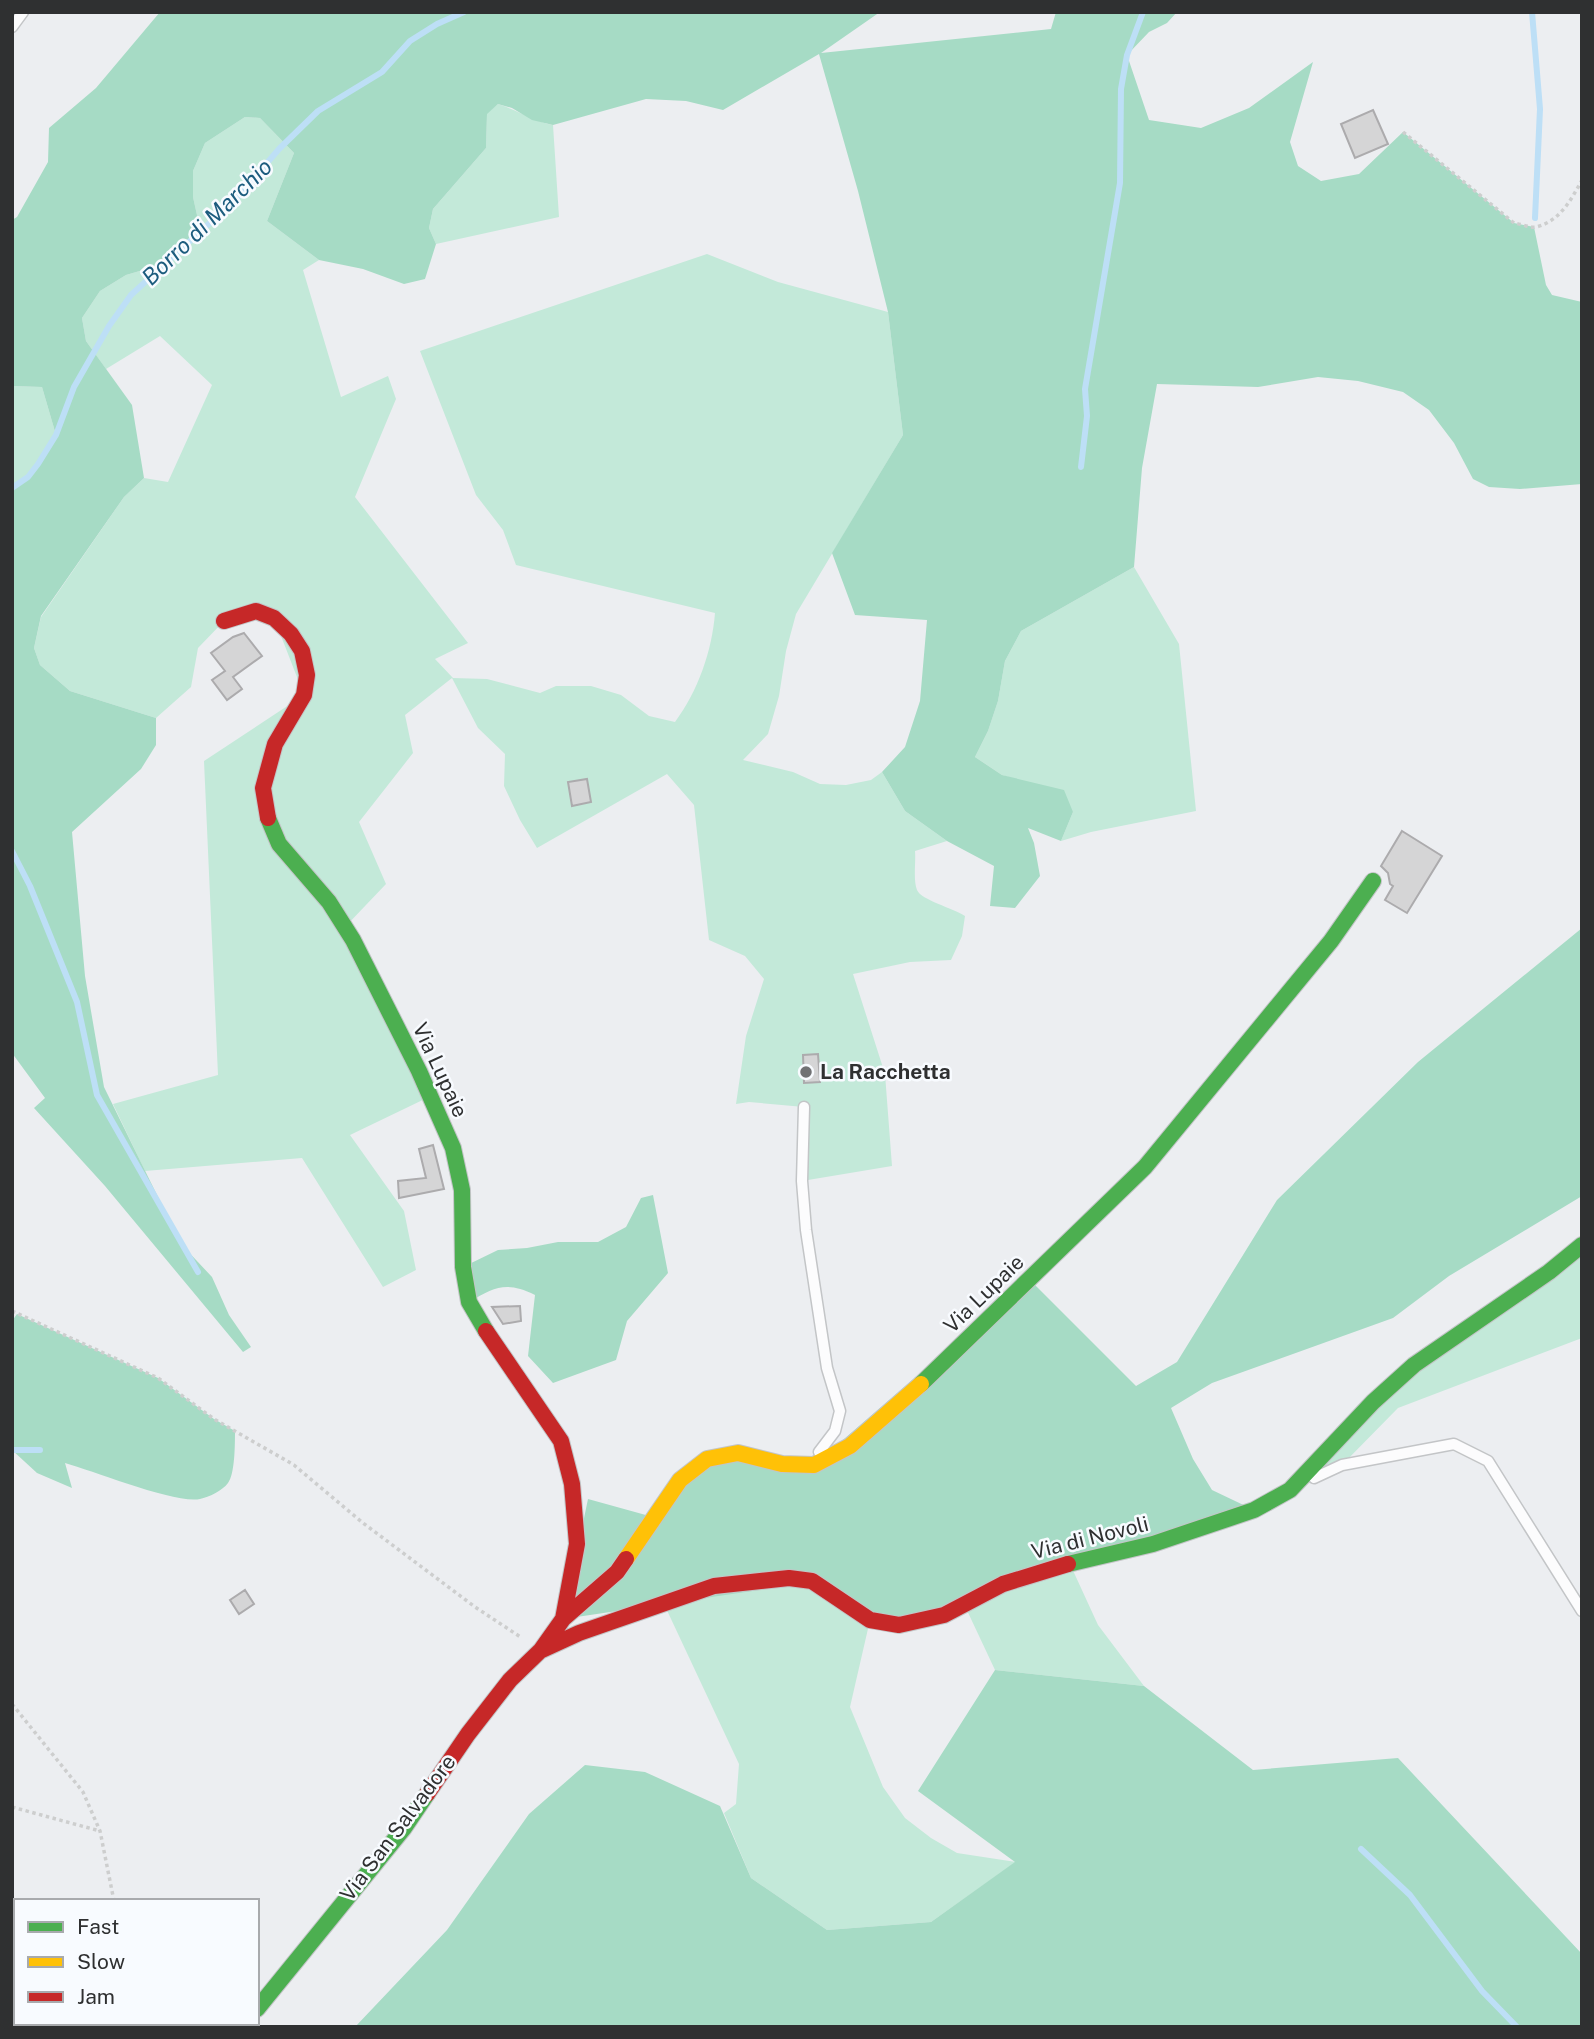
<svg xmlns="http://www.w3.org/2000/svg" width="1594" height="2039" font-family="'Public Sans',sans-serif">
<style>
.green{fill:#c3e9d9}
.forest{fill:#a6dbc5}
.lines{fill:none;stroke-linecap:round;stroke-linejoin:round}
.stream{stroke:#bddff6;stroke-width:6}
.building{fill:#d5d5d6;stroke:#acabad;stroke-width:2}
.lane-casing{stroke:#c3c5c7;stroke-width:13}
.street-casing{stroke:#c3c5c7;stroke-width:24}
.fast-casing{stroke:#c3c5c7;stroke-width:18}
.slow-casing{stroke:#c3c5c7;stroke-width:18}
.jam-casing{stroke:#c3c5c7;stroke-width:18}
.path{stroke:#cdcece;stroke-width:3.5;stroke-dasharray:3.5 3.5;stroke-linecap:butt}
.lane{stroke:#fcfcfd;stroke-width:10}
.street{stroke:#fcfcfd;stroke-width:21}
.fast{stroke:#4caf50;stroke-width:16}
.slow{stroke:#ffc107;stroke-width:16}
.jam{stroke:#c62828;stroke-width:16}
.poi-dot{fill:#717274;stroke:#f8fbff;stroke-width:2.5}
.labels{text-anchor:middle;stroke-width:5;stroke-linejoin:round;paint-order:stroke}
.street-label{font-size:21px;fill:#2f3031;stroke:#f8fbff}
.poi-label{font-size:21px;font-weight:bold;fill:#2f3031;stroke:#f8fbff;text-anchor:start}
.water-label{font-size:23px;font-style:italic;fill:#1c5c7e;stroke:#f8fbff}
</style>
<rect width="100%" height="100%" fill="#eceef1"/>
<path class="green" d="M498,104C517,110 533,121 553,125L559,217L436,244L429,228L433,209L486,148L487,113Z
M245,117L260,118L294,153L267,221L319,260L303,270L341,397L388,376L396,399L355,497L468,643L435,659L453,678L487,679L540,693L556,686H591L621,695L649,716L675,722C698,691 712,651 715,613L516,565L503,530L476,495L420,351L707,254L778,282L888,312L903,435L796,614L786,651L779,696L768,734L743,760L793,772L820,784L846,785L871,780L882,772L905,811L947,841L915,851C916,862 913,880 917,890C921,900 953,908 965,916L962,936L951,960L910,962L853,974L885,1074L892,1166L802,1181L804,1107L749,1102L736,1104L746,1036L764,979L745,956L709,940L694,805L667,774L537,848L520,820L504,786L505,754L478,728L452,678L405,715L413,753L359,822L386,884L345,927L431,1096L350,1135L404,1211L416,1270L383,1287L302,1158L145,1171L113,1104L218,1075L204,761L304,695L274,618L224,621L198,648L191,687L156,718L70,691L40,665L34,648L41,617L124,497L144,478L168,482L212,385L160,336L106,369L86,341L82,318L100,291L126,275L167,263L201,233L193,197V171L205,143Z
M12,386L42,387L56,435L28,477L12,488Z
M1134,567L1179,644L1196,811L1091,832L1061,841L1073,812L1027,783L1002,775L975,757L988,731L998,701L1005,661L1021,631Z
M1582,1245V1338L1398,1408L1342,1465L1290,1490L1373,1402Z
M1070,1564L1098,1625L1144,1686L995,1670L964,1604Z
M789,1578L870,1620L850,1707L883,1787L905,1818L931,1838L957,1853L1016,1862L931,1922L827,1930L751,1878L724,1813L736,1804L739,1764L664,1604Z"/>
<path class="forest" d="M160,12H880L821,53L1051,29L1056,12H1177L1167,23L1149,32L1127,55L1149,120L1201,128L1249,108L1313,62L1290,142L1298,166L1321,181L1359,174L1403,132L1514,223L1534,227L1546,285L1552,295L1582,302V484L1520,489L1489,487L1473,479L1454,443L1429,410L1403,392L1358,381L1318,377L1258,387L1157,384L1142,468L1134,567L1021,631L1005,661L998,701L988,731L975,757L1002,775L1064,790L1073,812L1061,841L1028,828L1034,843L1040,876L1015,908L990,906L994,866L947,841L905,811L882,772L905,747L920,701L927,620L855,615L832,553L903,435L888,312L858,191L819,54L723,110L686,101L646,99L553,125L532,120L512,108L498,104L487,114L486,148L433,209L429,228L436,244L425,279L404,284L363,269L319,260L267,221L294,153L260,118L245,117L205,143L193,171V197L201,233L167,263L126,275L100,291L82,318L86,341L132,405L144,478L124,497L41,616L34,648L40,665L70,691L156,718V745L141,769L72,832L85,976L104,1087L181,1244L212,1277L229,1315L251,1347L243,1352L105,1186L34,1108L45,1098L12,1053V488L28,477L56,435L42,387L12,386V220L17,217L48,162L49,128L96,88Z
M1582,928V1196L1449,1276L1393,1318L1212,1383L1171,1408L1193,1459L1212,1490L1254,1510L899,1625L812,1582L563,1619L588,1499L653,1517L707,1459L814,1465L1029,1279L1136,1386L1177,1362L1277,1200L1418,1062Z
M653,1195L668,1273L627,1321L616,1360L553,1383L528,1356L535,1295C506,1281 495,1287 469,1302L463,1267L498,1250L527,1248L558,1242H598L626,1227L641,1198Z
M17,1314L158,1378L214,1419L235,1431C235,1444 235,1474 228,1483C222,1491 209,1497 200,1499C175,1504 94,1471 65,1463L72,1488L37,1473L12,1450V1321Z
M995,1670L1144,1686L1253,1770L1398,1758L1582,1954V2027H355L447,1930L529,1814L585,1765L645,1772L720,1806L751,1878L827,1930L931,1922L1015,1862L918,1791Z"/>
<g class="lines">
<path class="stream" d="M1532,12L1540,109L1535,218
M1081,467L1087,416L1085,389L1120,183L1121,89L1127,55L1143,12
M12,488L28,477L38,464L56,435L74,387L109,326L131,295L236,199L279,149L318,111L382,72L410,41L437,24L464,12
M12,851L30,886L77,1002L97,1095L198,1272
M12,1450H40
M1361,1849L1410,1895L1482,1991L1517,2027"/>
</g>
<path class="building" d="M1373,110L1388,144L1355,158L1341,124Z
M244,633L262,656L233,677L242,689L227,700L212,680L225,671L211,653L233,637Z
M587,779L591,802L572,806L568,782Z
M1402,831L1442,856L1407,913L1385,900L1393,886L1390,884L1388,873L1381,866Z
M818,1054L820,1082L804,1083L803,1055Z
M433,1145L444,1189L399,1198L398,1181L426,1178L419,1149Z
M520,1306L521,1321L503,1324L492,1307Z
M245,1590L254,1604L239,1614L230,1600Z"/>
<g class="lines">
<defs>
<path id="lane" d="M12,27L23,12
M804,1107L802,1181L806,1230L827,1368L840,1411L835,1431L819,1452
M1314,1478L1342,1465L1454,1444L1488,1461L1582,1611"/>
<path id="street" d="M244,2027L246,2023"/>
<path id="fast" d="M268,818L279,844L329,902L353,940L419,1071L453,1148L462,1190L463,1267L469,1302L486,1331
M921,1384L1145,1167L1331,941L1373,881
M1068,1564L1153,1544L1254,1510L1290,1490L1373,1402L1414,1365L1549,1272L1582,1245
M257,2009L404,1828L427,1794"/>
<path id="slow" d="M626,1559L680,1480L707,1459L738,1453L782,1464L814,1465L850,1446L921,1384"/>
<path id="jam" d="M224,621L256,611L274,618L291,634L302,651L307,675L304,695L275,744L263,788L268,818
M486,1331L561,1441L572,1484L577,1544L563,1619
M542,1650L579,1633L714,1586L789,1578L812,1581L870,1620L899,1625L944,1615L1003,1584L1068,1564
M427,1794L468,1734L510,1680L541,1650L563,1619L617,1572L626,1559"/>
</defs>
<use href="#lane" class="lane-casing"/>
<use href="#street" class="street-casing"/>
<use href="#fast" class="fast-casing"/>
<use href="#slow" class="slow-casing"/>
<use href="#jam" class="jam-casing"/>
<path class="path" d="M1403,132L1514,223C1521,224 1530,228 1536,227C1560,221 1571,200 1582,180
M12,1311L158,1378L214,1419L294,1465L363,1523L475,1607L522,1638
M12,1704L83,1792L100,1831L114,1901
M12,1807L100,1831
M150,2023L152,2027"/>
<use href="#lane" class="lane"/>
<use href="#street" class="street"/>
<use href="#fast" class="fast"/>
<use href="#slow" class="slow"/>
<use href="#jam" class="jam"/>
</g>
<circle class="poi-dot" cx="806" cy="1072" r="7"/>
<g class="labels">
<g class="street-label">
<text transform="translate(440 1070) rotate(65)" y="7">Via Lupaie</text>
<text transform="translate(984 1294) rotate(-44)" y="7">Via Lupaie</text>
<text transform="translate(1090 1538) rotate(-14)" y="7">Via di Novoli</text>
<text transform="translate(398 1828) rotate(-53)" y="7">Via San Salvadore</text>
</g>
<g class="poi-label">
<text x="820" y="1079">La Racchetta</text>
</g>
<g class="water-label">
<text transform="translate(207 222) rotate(-44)" y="8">Borro di Marchio</text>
</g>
</g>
<rect width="1594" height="2039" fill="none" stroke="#2f3031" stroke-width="28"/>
<rect x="14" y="1899" width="245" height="126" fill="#f8fbff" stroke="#a8aaad" stroke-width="2"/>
<rect x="28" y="1922" width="35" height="10" fill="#4caf50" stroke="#a8aaad" stroke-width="2"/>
<text x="77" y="1934" font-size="21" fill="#2f3031">Fast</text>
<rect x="28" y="1957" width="35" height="10" fill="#ffc107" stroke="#a8aaad" stroke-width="2"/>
<text x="77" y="1969" font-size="21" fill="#2f3031">Slow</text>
<rect x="28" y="1992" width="35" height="10" fill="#c62828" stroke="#a8aaad" stroke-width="2"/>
<text x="77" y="2004" font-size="21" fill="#2f3031">Jam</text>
</svg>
